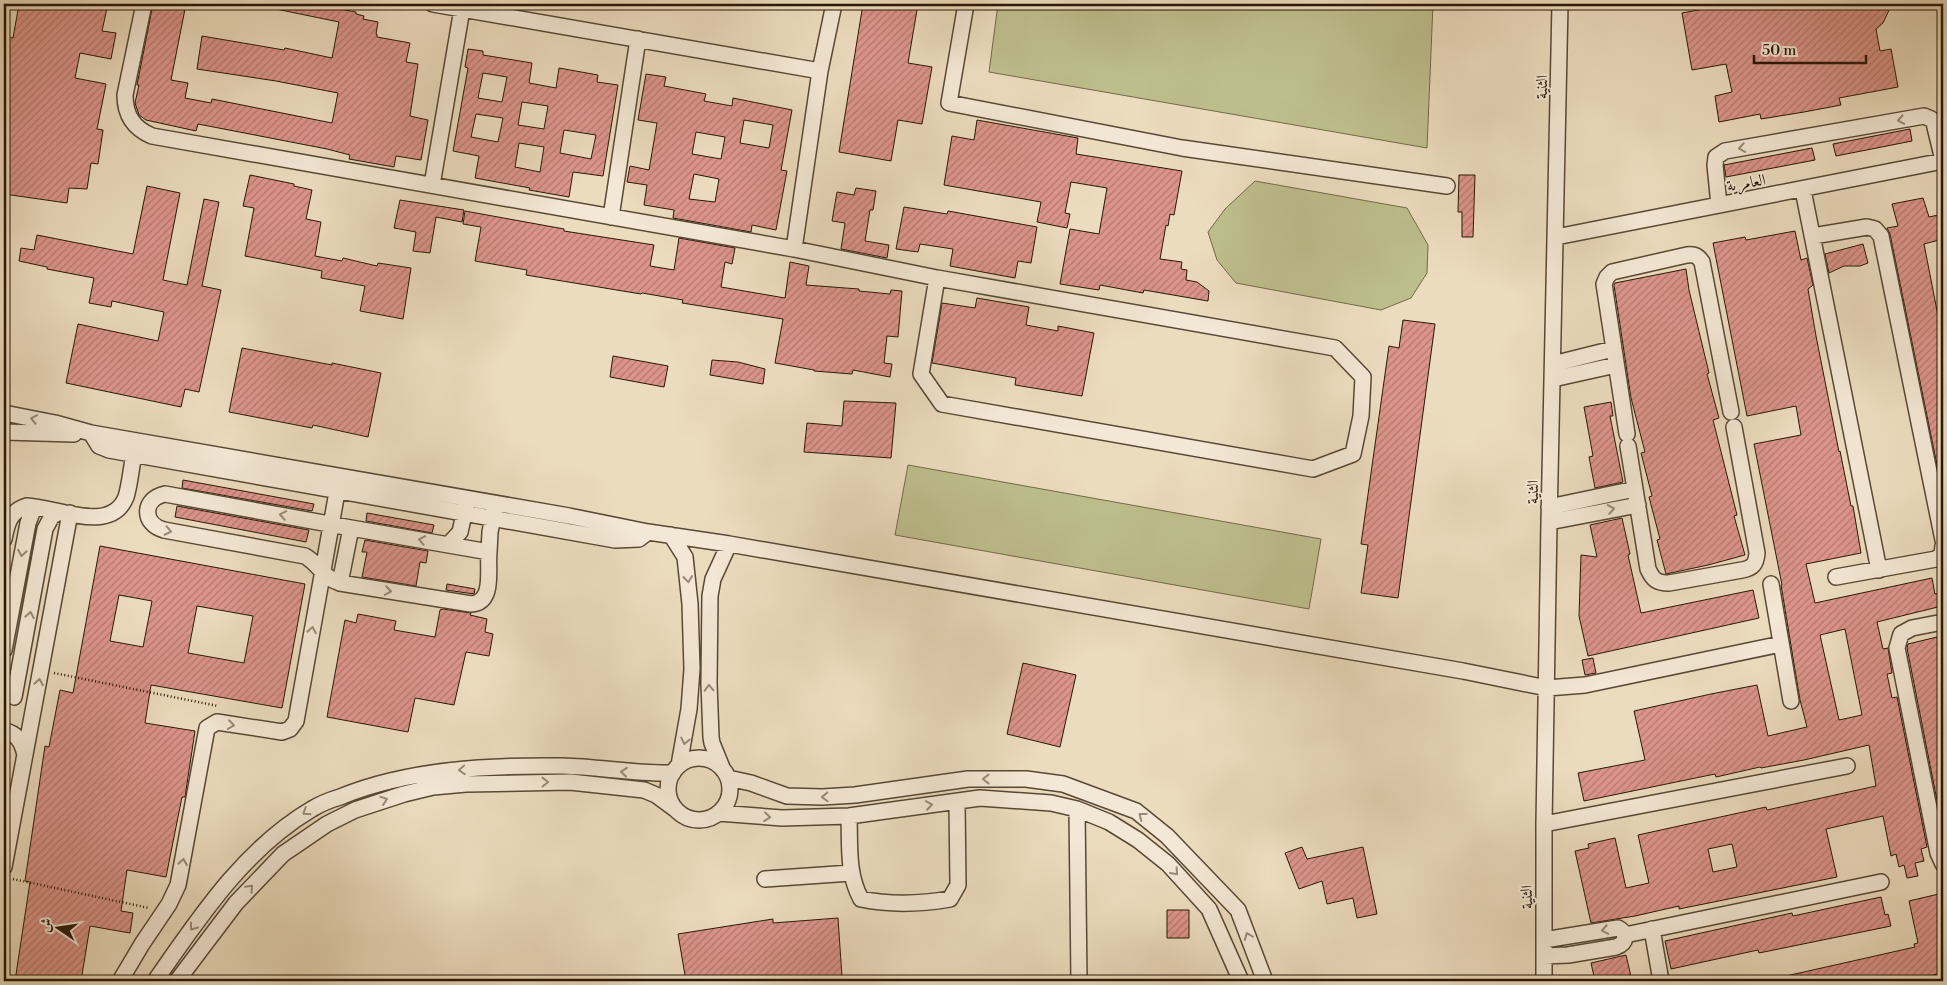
<svg xmlns="http://www.w3.org/2000/svg" width="1947" height="985" font-family="'Libre Bodoni',Amiri,serif">
<style>
.park{fill:#bebe8d;stroke:#736a4a}
.building{fill:url(#building-hatch);stroke:#281707;fill-rule:evenodd}
.lines{fill:none;stroke-linecap:round;stroke-linejoin:round}
.minor-casing{stroke:#594835;stroke-width:18}
.path{stroke:#281707;stroke-width:2.5;stroke-dasharray:1 2.5;stroke-linecap:butt}
.minor{stroke:#f3e8d5;stroke-width:15}
.oneway{stroke:#988a78}
.labels{text-anchor:middle;stroke-width:4;stroke-linejoin:round;paint-order:stroke}
.street-label{font-size:16px;fill:#281707;stroke:#f3e8d5}
</style>
<defs>
<pattern id="building-hatch" width="6" height="6" patternUnits="userSpaceOnUse" patternTransform="scale(1.25)"><rect width="6" height="6" fill="#dd958b"/><path d="M-1 1l2-2M0 6l6-6M5 7l2-2" fill="none" stroke="#b37970"/></pattern>
</defs>
<rect width="100%" height="100%" fill="#ecdcbe"/>
<filter id="stains"><feTurbulence type="fractalNoise" baseFrequency=".004" numOctaves="4"/><feColorMatrix values="0 0 0 0 .2 0 0 0 0 .09 0 0 0 0 .02 0 0 0 .5 -.17"/></filter>
<radialGradient id="worn" r=".72"><stop offset=".6" stop-color="#630" stop-opacity="0"/><stop offset="1" stop-color="#630" stop-opacity=".3"/></radialGradient>
<path class="park" d="M998,4H1433L1427,148L989,72Z
M1255,181L1407,208L1428,245L1427,273L1411,298L1381,310L1236,283L1217,260L1208,232L1225,209Z
M908,465L1321,539L1309,609L895,535Z"/>
<path class="building" d="M19,4H82L107,8L102,31L116,33L111,59L80,53L75,78L106,84L97,129L103,130L98,164L91,163L87,189L69,188L67,203L4,194V37L13,38Z
M153,4H186L171,80L188,83L185,98L211,103L212,99L332,123L338,93L276,81L197,69L202,36L284,50L285,48L332,58L339,22L276,9V4H307L328,7L356,12V14L364,16L363,19L378,22L376,34H377V37L410,43L406,62L418,64L410,116L428,120L421,160L396,156L394,167L349,159L350,155L327,149L198,124L196,131L146,120L139,115L135,103L139,85H137Z
M863,4H918L908,63L932,67L922,124L898,120L891,161L839,152Z
M1719,4H1892L1883,23L1876,29L1880,51L1891,49L1898,87L1839,98L1841,105L1804,112L1761,119L1760,114L1719,122L1715,96L1732,92L1726,64L1692,70L1682,13L1719,6Z
M468,49L483,51V55L532,63L529,83L556,88L559,68L598,75L597,82L618,85L603,176L573,172L569,197L529,190L530,188L475,178L479,156L453,151L468,68L465,67ZM483,73L507,77L502,102L478,98ZM522,102L548,106L544,129L518,125ZM476,114L503,118L498,142L471,137ZM564,130L596,135L591,159L560,153ZM519,143L544,147L540,172L515,167Z
M646,74L666,77L664,86L706,94L704,101L732,106L733,98L792,110L781,170L787,171L776,230L752,225L751,232L673,218L674,210L644,205L647,185L627,182L630,166L649,170L657,123L638,120ZM744,120L773,125L769,148L740,143ZM696,132L725,137L721,159L692,154ZM694,174L719,179L715,202L689,199Z
M977,120L1078,138L1076,154L1182,171L1174,215L1170,214L1168,226L1166,225L1160,259L1182,262L1181,269L1187,270L1186,280L1197,282L1209,291L1208,301L1144,290L1143,293L1100,285L1099,290L1060,284L1070,229L1099,234L1107,188L1071,182L1065,213L1070,214L1067,228L1037,222L1041,202L944,185L952,136L974,140Z
M1910,129L1912,141L1836,156L1833,144Z
M1812,148L1815,160L1726,177L1724,165Z
M250,175L294,184V186L312,190L306,219L321,222L315,256L342,261L343,258L377,266L378,263L411,268L403,319L360,311L365,286L321,278L322,271L245,256L254,208L243,206Z
M1459,175H1475L1473,237H1462V212H1458Z
M147,186L180,193L163,280L187,285L204,199L219,202L202,286L221,290L199,392L185,389L181,407L66,383L78,324L158,341L164,312L112,301L111,307L89,303L94,278L47,269V267L19,261L21,248L34,250L37,235L133,254Z
M856,188L876,191L873,210H870L865,241L889,245L887,258L841,249L845,223L832,221L837,192L854,195Z
M1923,198L1929,217L1943,214V239L1924,244L1941,331H1943V464L1937,465L1890,234L1887,228L1898,226L1892,204Z
M400,200L464,210L462,222L436,217L430,253L413,251L416,232L394,228Z
M904,207L947,214L948,211L1037,227L1031,263L1018,261L1015,278L950,266L953,249L920,244L918,252L896,249Z
M465,211L564,229V231L654,245L650,266L674,270L679,238L735,248L732,264L725,262L721,287L785,298L790,262L809,266L806,285L859,289V291L890,294L891,290L902,291L898,337L887,336L884,363L892,364L890,377L853,370L852,374L814,371V370L775,363L783,319L682,303L683,300L642,293L641,294L526,275L527,270L475,261L481,227L463,224Z
M1795,231L1801,260L1807,258L1813,285L1808,289L1816,336L1839,452L1840,451L1851,506H1853L1861,553L1806,564L1815,603L1932,578L1935,594L1939,593L1942,606L1877,622L1883,649L1888,648L1892,673L1887,674L1892,698L1897,697L1927,847L1921,849L1924,861L1915,863L1918,876L1907,878L1904,865L1899,867L1896,854L1891,856L1883,816L1826,829L1837,877L1679,909V906L1635,916L1591,923L1575,851L1589,848L1588,844L1615,838L1626,888L1649,883L1638,835L1766,807L1767,810L1876,786L1869,745L1804,760L1761,768L1760,767L1716,777L1715,774L1584,801L1578,773L1645,760L1634,711L1711,694L1757,685L1768,736L1807,727L1800,700L1781,585H1782L1754,444L1801,435L1796,406L1747,416L1713,243L1745,237L1746,240ZM1845,629L1862,715L1839,720L1820,635ZM1732,844L1737,867L1713,872L1708,849Z
M1863,244L1868,263L1860,266H1844L1829,273L1825,254Z
M1686,269L1689,290L1709,373L1707,374L1719,418L1713,420L1737,515L1734,516L1745,555L1708,565L1666,574L1657,540L1660,539L1649,497L1652,496L1641,453L1645,452L1631,398L1614,285L1615,283Z
M977,298L1029,307L1026,325L1058,331V326L1094,333L1082,396L1015,385L1016,378L932,363L942,303L975,308Z
M1403,320L1435,324L1398,598L1361,593L1368,545L1361,544L1389,346L1399,348Z
M242,348L332,365V363L381,373L368,437L313,425L312,428L229,412Z
M613,356L668,366L664,387L610,377Z
M712,360L738,362L765,369L763,384L710,375Z
M844,401L896,403L891,458L804,452L807,423L842,426Z
M1611,402L1613,416H1610L1623,482L1595,488L1589,457L1593,456L1584,407Z
M183,480L314,504L312,511L182,488Z
M177,506L309,530L306,542L175,517Z
M367,513L434,525L432,533L366,521Z
M1622,518L1630,554L1628,555L1641,613L1753,590L1759,618L1588,656L1579,616L1581,555L1597,557L1590,525Z
M365,540L428,551L426,563L420,562L416,586L362,577L367,552H362Z
M100,546L305,584L282,708L151,685L145,723L195,731L185,797H182L166,877L127,870L121,911L133,913L130,933L90,926L81,981H15L30,882L25,881L45,746L49,747L60,690L73,693ZM119,595L152,601L143,647L110,641ZM197,606L253,616L244,663L188,653Z
M447,584L475,589L474,594L446,590Z
M443,609L471,613L470,615L487,619L485,632L493,634L489,656L466,652L454,705L415,698L408,732L327,717L345,620L356,623L358,614L396,621L394,630L435,637L440,610Z
M1937,637L1943,664V831L1907,648L1908,644Z
M1593,658L1596,673L1585,675L1582,660Z
M1023,663L1076,675L1060,747L1007,734Z
M1302,847L1307,859L1363,847L1377,914L1357,918L1353,898L1327,904L1322,881L1299,889L1285,853Z
M1943,893V972L1933,975L1935,981H1787L1786,976L1915,947L1914,944L1918,943L1909,901Z
M1881,897L1885,915L1888,914L1891,926L1759,953L1758,950L1671,969L1665,941L1792,913L1793,916Z
M1167,910H1189V938H1167Z
M838,918L842,977L788,981H686L678,934L773,919V923Z
M1626,955L1632,981H1618L1617,977L1595,981L1591,963Z"/>
<g class="lines">
<defs>
<path id="minor" d="M144,4L125,95C125,115 133,128 152,136L794,249L937,278L1335,348L1363,377L1361,416L1353,454L1313,469L942,404L921,374L937,278
M433,4L820,71
M966,4L949,103L1182,148L1447,186
M432,185L462,9
M1803,190L1879,570
M1719,205L1715,165L1716,157L1725,151L1924,116L1931,119L1934,123L1943,160
M611,217L638,39
M1813,236L1867,227L1875,229L1881,236L1943,540
M1556,237L1943,161
M794,249L820,71L834,4
M1553,364L1613,349
M1553,379L1616,365
M4,413L55,423L91,433L569,516L648,532L729,544L1463,671L1547,688L1585,685L1781,644
M4,432L74,434
M91,433L99,446L109,450L615,540L639,539L648,532
M1627,434L1604,284L1607,277L1612,272L1687,255C1695,254 1698,256 1702,262L1731,412
M1628,446L1648,569C1653,580 1657,583 1669,583L1742,570C1753,568 1756,564 1757,553L1734,427
M1549,507L1635,489
M1549,522L1638,505
M671,535L685,557L690,604L692,669L689,709L679,765
M4,539C7,523 10,511 27,506C56,507 111,535 126,497C130,484 131,468 134,455
M448,545L460,532L466,505
M489,552L490,532L494,512
M1836,577L1936,559L1942,554L1943,546
M340,583L351,528L489,552C487,569 495,603 471,604L340,583C323,578 319,564 305,556L164,530C142,524 142,499 165,494L351,528
M1771,584L1791,701
M1943,622L1912,628L1901,634L1897,648L1938,853L1943,864
M4,650L28,523L34,507
M14,697L45,529L52,516L61,512
M4,731C17,733 22,742 25,755
M668 789a31 31 0 1 1 62 0a31 31 0 1 1-62 0Z
M723,770L712,743L711,737L709,683L710,596L713,579L729,544
M728,778L751,783L787,796L822,797L855,795L968,779H1026L1063,784L1136,811L1167,836L1238,910L1265,981
M1077,809L1079,981
M718,813L782,818L849,816L980,798L1051,803L1077,809L1109,822L1138,840L1168,864L1209,909L1241,981
M849,816C850,844 847,874 861,899C890,905 921,904 950,899L958,885L957,802
M1544,824L1847,766
M4,867L70,513
M765,879L851,873
M1652,929L1661,981
M1625,935L1881,882
M1544,956L1568,955L1616,947C1627,943 1628,933 1618,928L1544,940
M120,981L142,944L169,904L178,885L207,728L217,722L282,732L290,729L296,721L337,492
M155,981C199,918 244,849 312,809C320,804 330,800 340,797C408,769 490,765 563,766C600,767 636,774 673,773
M177,981L236,903L283,854L327,824L355,810L404,794L433,787L466,784L570,782L644,790L656,795L675,809
M1544,981V824L1549,522L1560,4"/>
</defs>
<use href="#minor" class="minor-casing"/>
<path class="path" d="M54,673L218,706
M13,879L149,908"/>
<use href="#minor" class="minor"/>
</g>
<defs><path id="oneway-chevron" d="M-2-3.5L2.5 0L-2 3.5" fill="none" stroke-width="1.6" stroke-linecap="round" stroke-linejoin="round" transform="scale(1.25)"/></defs>
<g class="oneway">
<use href="#oneway-chevron" transform="translate(1901 120) rotate(170)"/>
<use href="#oneway-chevron" transform="translate(1742 148) rotate(170)"/>
<use href="#oneway-chevron" transform="translate(34 419) rotate(-169)"/>
<use href="#oneway-chevron" transform="translate(1611 509) rotate(-10)"/>
<use href="#oneway-chevron" transform="translate(283 515) rotate(-170)"/>
<use href="#oneway-chevron" transform="translate(168 531) rotate(12)"/>
<use href="#oneway-chevron" transform="translate(422 540) rotate(-169)"/>
<use href="#oneway-chevron" transform="translate(22 553) rotate(100)"/>
<use href="#oneway-chevron" transform="translate(688 579) rotate(84)"/>
<use href="#oneway-chevron" transform="translate(388 591) rotate(9)"/>
<use href="#oneway-chevron" transform="translate(30 615) rotate(-80)"/>
<use href="#oneway-chevron" transform="translate(312 630) rotate(-80)"/>
<use href="#oneway-chevron" transform="translate(39 682) rotate(-80)"/>
<use href="#oneway-chevron" transform="translate(709 688) rotate(-92)"/>
<use href="#oneway-chevron" transform="translate(231 725) rotate(8)"/>
<use href="#oneway-chevron" transform="translate(685 741) rotate(102)"/>
<use href="#oneway-chevron" transform="translate(462 770) rotate(176)"/>
<use href="#oneway-chevron" transform="translate(624 772) rotate(-175)"/>
<use href="#oneway-chevron" transform="translate(986 779) rotate(180)"/>
<use href="#oneway-chevron" transform="translate(545 782) rotate(-1)"/>
<use href="#oneway-chevron" transform="translate(825 797) rotate(178)"/>
<use href="#oneway-chevron" transform="translate(384 800) rotate(-19)"/>
<use href="#oneway-chevron" transform="translate(929 805) rotate(-8)"/>
<use href="#oneway-chevron" transform="translate(306 812) rotate(147)"/>
<use href="#oneway-chevron" transform="translate(1142 816) rotate(-142)"/>
<use href="#oneway-chevron" transform="translate(767 817) rotate(6)"/>
<use href="#oneway-chevron" transform="translate(183 862) rotate(-80)"/>
<use href="#oneway-chevron" transform="translate(1175 872) rotate(48)"/>
<use href="#oneway-chevron" transform="translate(250 888) rotate(-47)"/>
<use href="#oneway-chevron" transform="translate(193 927) rotate(126)"/>
<use href="#oneway-chevron" transform="translate(1605 930) rotate(170)"/>
<use href="#oneway-chevron" transform="translate(1248 936) rotate(-111)"/>
</g>
<g class="labels">
<g class="street-label">
<text transform="translate(1541 87) rotate(-89)" y="6">الثنية</text>
<text transform="translate(1746 182) rotate(-10)" y="6">العامرية</text>
<text transform="translate(1532 492) rotate(-89)" y="6">الثنية</text>
<text transform="translate(1526 897) rotate(-90)" y="6">الثنية</text>
</g>
</g>
<rect width="1947" height="985" fill="none" stroke="#ecdcbe" stroke-width="20"/>
<rect x="5" y="5" width="1937" height="975" fill="none" stroke="#281707" stroke-width="2.5"/>
<rect x="10" y="10" width="1927" height="965" fill="none" stroke="#281707"/>
<g transform="translate(58 928) rotate(283)" stroke="#f3e8d5" stroke-width="4" paint-order="stroke">
<path d="M0-4L9 19L0 12L-9 19Z" fill="#281707"/>
<text y="-8" font-size="14" font-weight="bold" text-anchor="middle" fill="#281707">ش</text>
</g>
<path d="M1754 55v8h112v-8" fill="none" stroke="#281707" stroke-width="2.5"/>
<text x="1762" y="55" font-size="15" fill="#281707" stroke="#f3e8d5" stroke-width="4" paint-order="stroke">50 m</text>
<rect width="100%" height="100%" filter="url(#stains)"/>
<rect width="100%" height="100%" fill="url(#worn)"/>
</svg>
